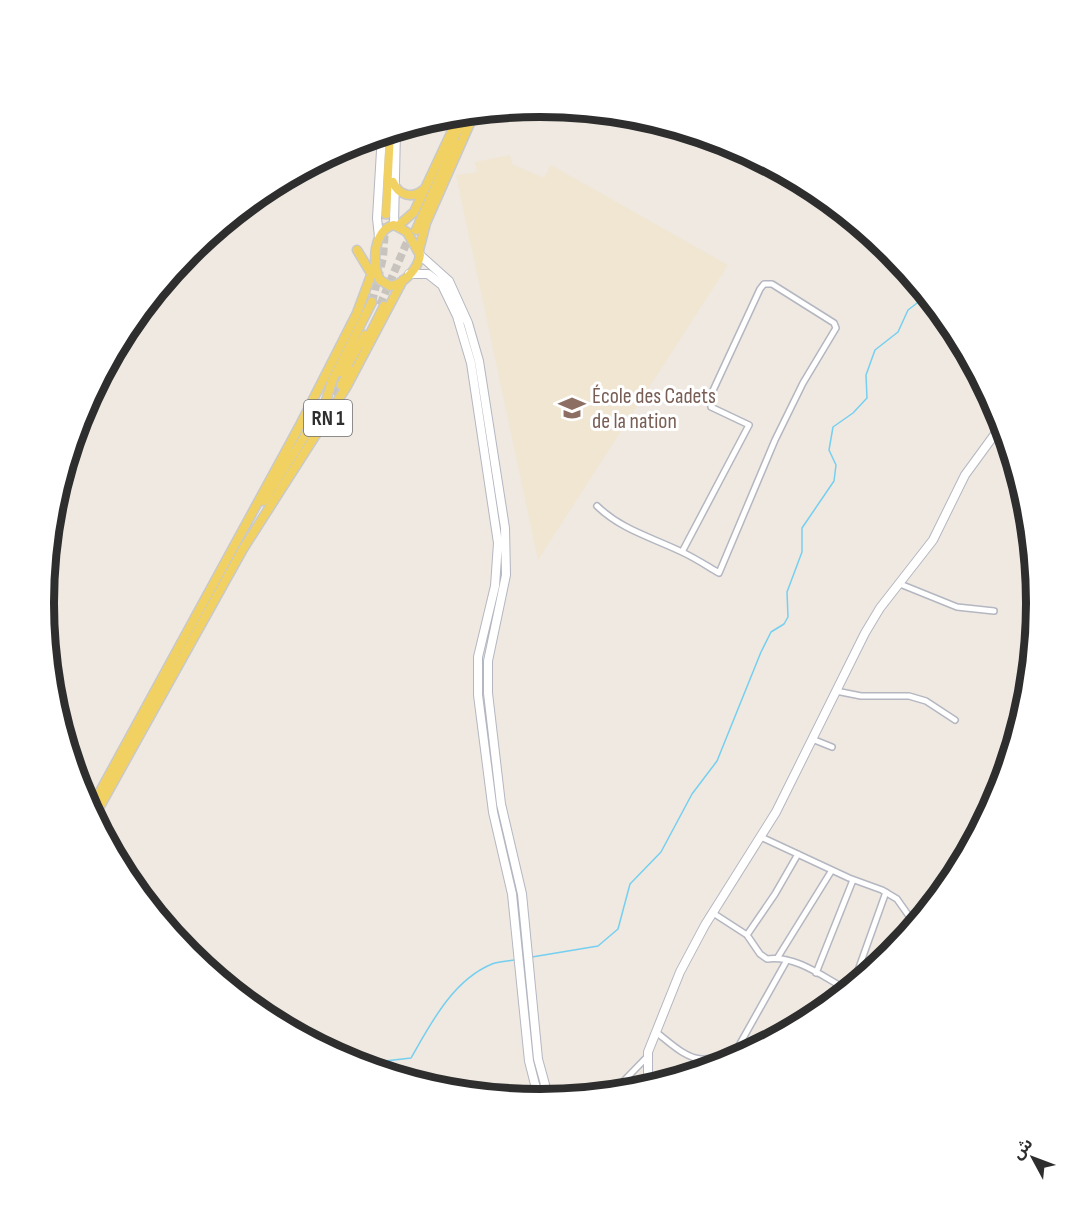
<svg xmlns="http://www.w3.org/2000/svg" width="1081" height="1206" font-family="'Sofia Sans Condensed','Noto Sans Arabic',sans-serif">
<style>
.education{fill:#f0e6d1}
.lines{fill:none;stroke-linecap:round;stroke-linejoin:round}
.stream{stroke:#75cff0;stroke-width:1.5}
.primary-tunnel{stroke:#c8c4bd;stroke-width:8;stroke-dasharray:8 4;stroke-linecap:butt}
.street-casing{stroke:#b4b7c1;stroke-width:8}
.secondary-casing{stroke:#b4b7c1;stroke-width:10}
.primary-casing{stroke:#c9c9c9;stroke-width:11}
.street{stroke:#fff;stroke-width:5}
.secondary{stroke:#fff;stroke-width:8}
.primary{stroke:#f2d163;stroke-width:8}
.labels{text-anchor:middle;stroke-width:6;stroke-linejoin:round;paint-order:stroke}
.shield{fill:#fff;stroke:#6d6d6d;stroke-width:1.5}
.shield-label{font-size:21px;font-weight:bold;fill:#2e2e2e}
.education-label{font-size:22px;fill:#785e54;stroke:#fff;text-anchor:start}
.rim{fill:none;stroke:#2e2e2e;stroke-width:8}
</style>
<rect width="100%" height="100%" fill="#efe9e1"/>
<path class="education" d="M510,155L512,164L544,178L551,165L728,265L538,560L456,175L477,172L475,162Z"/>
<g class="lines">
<path class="stream" d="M532,957L598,946L618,929L630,884L661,852L692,794L717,761L761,652L771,632L784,624L788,617L787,592L802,552V528L834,481L836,465L829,450L833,427L853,413L867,398L866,375L875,350L898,332L908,310L921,300L925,292
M376,1070L385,1061L411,1058C431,1023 453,980 492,964C499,961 508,961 515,960"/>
<path class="primary-tunnel" d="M372,302L383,258L386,214
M380,305L413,228
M309,436L341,385"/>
<defs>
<path id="street" d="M597,506C622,530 651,537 682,552C695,558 707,566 719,573L775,440L803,383L836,328L834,323L772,284H764L760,289L710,397L711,407L749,425L682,552
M900,584L957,607L994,611
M836,691L861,696H909L926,701L955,720
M812,739L832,747
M761,837L849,878L882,890L897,899L916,926
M713,913L747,935L760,954L767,959C796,955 823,977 848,990
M747,935L775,894L798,854
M907,936L913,921
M778,957L832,870
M816,973L853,880
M852,987L886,892
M656,1032C669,1042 686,1059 702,1059C714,1059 724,1054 736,1059
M732,1058L787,960
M612,1093L647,1057"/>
<path id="secondary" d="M394,225L396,130
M379,237L377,218L382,134
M420,255L449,281L468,323L479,361L505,528L506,575L488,661V693L501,804L522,894L538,1059L549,1099
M409,274H428L442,285L457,316L471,363L498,543L495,586L478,657V695L493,812L512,894L529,1061L539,1100
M648,1087V1052L680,972L705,925L776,812L865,633L880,608L933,540L965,475L1003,423"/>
<path id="primary" d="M450,145L467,113
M393,182C398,194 411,200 423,190
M386,214L390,132
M394,225L407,232L420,255C418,269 404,284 390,286L380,280C371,264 374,229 394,225Z
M398,226L414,212L460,114
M416,230L455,143
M357,250L372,275
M419,250L426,223L475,112
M365,344L384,306
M343,373L365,335
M341,385L350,370
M317,430L332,381L372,302
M264,501L306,434
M90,810L299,427L357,313L376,262
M94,817L243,549L347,386L403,280"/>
</defs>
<use href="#street" class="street-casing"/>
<use href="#secondary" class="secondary-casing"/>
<use href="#primary" class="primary-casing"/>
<use href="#street" class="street"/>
<use href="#secondary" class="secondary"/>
<use href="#primary" class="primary"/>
</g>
<defs>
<symbol id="school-bare" viewBox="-9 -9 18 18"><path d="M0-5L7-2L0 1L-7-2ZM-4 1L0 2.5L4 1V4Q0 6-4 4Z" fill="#8d6e63" stroke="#fff" stroke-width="2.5" paint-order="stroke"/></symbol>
</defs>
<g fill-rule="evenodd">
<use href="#school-bare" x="553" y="389" width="38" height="38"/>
</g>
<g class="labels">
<rect class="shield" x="304" y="400" width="48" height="36" rx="4.5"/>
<g class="shield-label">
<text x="328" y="425">RN 1</text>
</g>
<g class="education-label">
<text x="592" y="403">École des Cadets<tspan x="592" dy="25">de la nation</tspan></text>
</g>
</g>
<path d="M0 0H1081V1206H0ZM54 603a486 486 0 1 1 972 0a486 486 0 1 1-972 0Z" fill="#fff" fill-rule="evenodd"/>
<path class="rim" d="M54 603a486 486 0 1 1 972 0a486 486 0 1 1-972 0Z"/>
<g transform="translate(1033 1158) rotate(311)" stroke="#ffffff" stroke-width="4.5" paint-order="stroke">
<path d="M0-4.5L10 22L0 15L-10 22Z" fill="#2e2e2e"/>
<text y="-9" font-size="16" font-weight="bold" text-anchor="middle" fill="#2e2e2e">ش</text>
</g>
</svg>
